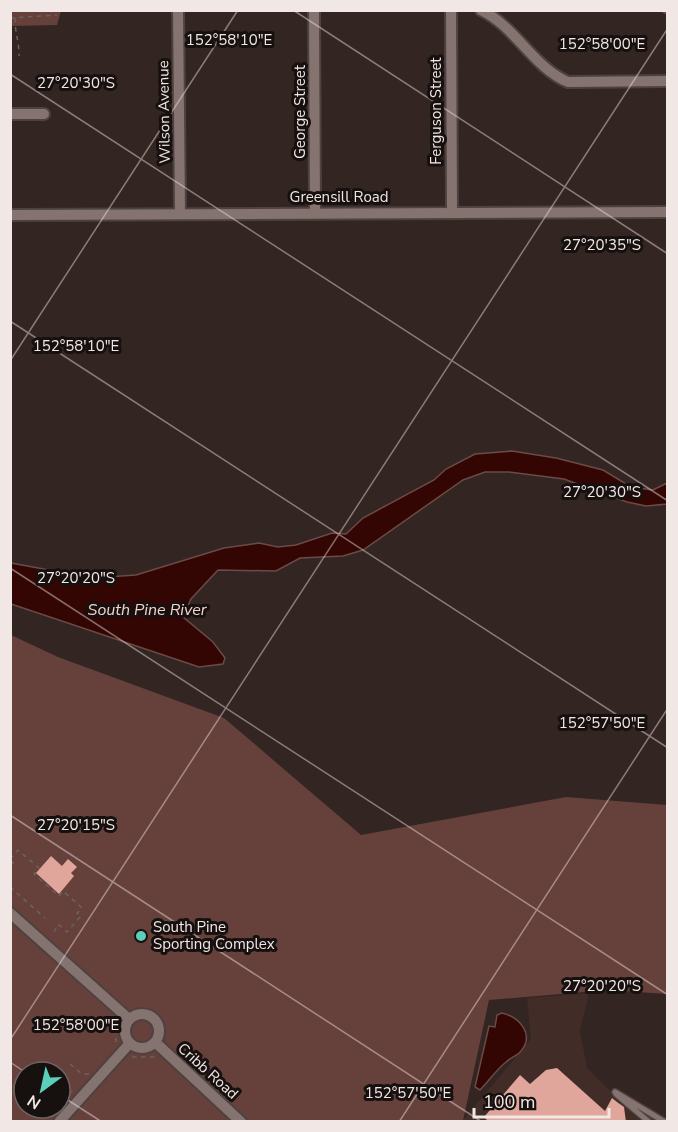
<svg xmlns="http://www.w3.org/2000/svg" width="678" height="1132" font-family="'Nunito Sans',sans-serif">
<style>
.built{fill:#412c28}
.green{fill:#66413b;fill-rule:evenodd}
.water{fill:#330603;stroke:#6c4a47;stroke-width:1.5}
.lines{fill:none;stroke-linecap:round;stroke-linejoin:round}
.stream{stroke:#6c4a47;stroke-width:3}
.building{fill:#e1a69b}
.lane-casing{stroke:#4e4240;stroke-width:8}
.street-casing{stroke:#4e4240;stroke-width:14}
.path{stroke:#6d605d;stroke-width:1.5;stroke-dasharray:4.5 4.5;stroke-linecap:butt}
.lane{stroke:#857370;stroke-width:5}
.street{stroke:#857370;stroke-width:10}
.ticks{fill:none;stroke:#f1e7e5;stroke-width:1.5;stroke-opacity:0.45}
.poi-dot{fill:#5cceba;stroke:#16100f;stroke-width:2}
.labels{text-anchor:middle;stroke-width:6;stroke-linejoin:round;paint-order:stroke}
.street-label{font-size:15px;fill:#f1e7e5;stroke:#16100f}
.poi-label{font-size:15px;fill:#f1e7e5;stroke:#16100f;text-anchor:start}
.water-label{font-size:16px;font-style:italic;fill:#f6d2cc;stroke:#16100f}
.ticks-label{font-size:15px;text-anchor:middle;fill:#f1e7e5;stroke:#16100f;stroke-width:6;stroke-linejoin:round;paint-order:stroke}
</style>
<rect width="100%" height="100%" fill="#332522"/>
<path class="built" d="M589,993L580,1031L587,1068L641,1121H462L531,1039L527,998Z"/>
<path class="green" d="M10,11L11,10L61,11L57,25L11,26Z
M11,635L58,657L224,718L361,835L566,797L667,805V994L608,990L489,1000L463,1121H11ZM24,1072H60V1108H24Z"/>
<path class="water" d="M512,451L556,458L603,470L631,487L653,490L667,483V504L646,506L627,502L564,479L509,472H485L463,480L363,550L343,556L300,558L276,571L218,570L191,599L183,617L213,642L225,658L223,664L199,667L11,604V563L92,578L136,575L224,548L259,543L278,547L296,545L332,533L346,534L363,518L434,480L446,469L475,454Z
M502,1013C519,1017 535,1034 521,1051C517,1056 510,1058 506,1062C496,1070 489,1081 480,1090L475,1087L489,1026L495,1027L497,1015Z"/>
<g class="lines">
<path class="stream" d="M661,10L668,14"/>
</g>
<path class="building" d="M51,856L62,866L68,859L77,867L71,873L74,876L59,894L36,873Z
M557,1068L605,1111L612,1098L617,1102L624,1107L626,1122H489L484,1117L520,1075L530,1084L546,1070Z"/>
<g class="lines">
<defs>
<path id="lane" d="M615,1092L665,1122
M616,1094L649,1122"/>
<path id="street" d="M178,10L180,212
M314,10L315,212
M451,10L452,212
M481,10C516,27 533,67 568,82L668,81
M10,114H44
M10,215L668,212
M10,913L129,1019
M125 1031a17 17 0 1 1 34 0a17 17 0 1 1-34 0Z
M155,1042L241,1122
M59,1122L130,1043"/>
</defs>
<use href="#lane" class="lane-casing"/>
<use href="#street" class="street-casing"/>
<path class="path" d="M10,18L57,15
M15,18C15,34 19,40 19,56
M10,859L18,850L39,868L34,874L59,896L63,891L82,908L77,913L81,916L67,932L58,924L52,936
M10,861L17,865
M10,887L45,918
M114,1020L116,1042
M132,1057H157
M70,1064L82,1074H89
M60,1077L72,1092"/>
<use href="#lane" class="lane"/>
<use href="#street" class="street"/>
</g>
<path class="ticks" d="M293,10L668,254M10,74L668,501M10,321L668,748M10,361L238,10M10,568L668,995M10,815L482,1122M10,1040L668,28M10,1062L25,1072M60,1095L102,1122M399,1122L668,708"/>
<circle class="poi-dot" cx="141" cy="936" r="6"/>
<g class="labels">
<g class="street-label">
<text transform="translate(436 111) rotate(-90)" y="5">Ferguson Street</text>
<text transform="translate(164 112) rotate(-91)" y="5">Wilson Avenue</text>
<text transform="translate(300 112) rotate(-90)" y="5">George Street</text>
<text x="339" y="202">Greensill Road</text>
<text transform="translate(208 1071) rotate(42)" y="5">Cribb Road</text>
</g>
<g class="poi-label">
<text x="153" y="932">South Pine<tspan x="153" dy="17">Sporting Complex</tspan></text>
</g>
<g class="water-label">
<text x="147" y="615">South Pine River</text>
</g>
</g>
<g class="ticks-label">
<text x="229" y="45">152°58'10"E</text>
<text x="602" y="49">152°58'00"E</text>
<text x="76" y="88">27°20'30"S</text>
<text x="602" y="250">27°20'35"S</text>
<text x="76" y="351">152°58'10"E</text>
<text x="602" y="497">27°20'30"S</text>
<text x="76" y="583">27°20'20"S</text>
<text x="602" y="728">152°57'50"E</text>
<text x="76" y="830">27°20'15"S</text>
<text x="602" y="991">27°20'20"S</text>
<text x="76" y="1030">152°58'00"E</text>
<text x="408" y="1098">152°57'50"E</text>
</g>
<rect width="678" height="1132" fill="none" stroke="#f1e7e5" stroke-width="24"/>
<g transform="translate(42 1090) rotate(213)"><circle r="28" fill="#16100f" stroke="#6e6665" stroke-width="1.5"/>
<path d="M0-4.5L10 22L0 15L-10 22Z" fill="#5cceba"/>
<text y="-9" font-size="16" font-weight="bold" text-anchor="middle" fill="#f1e7e5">N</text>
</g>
<path d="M474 1108v9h135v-9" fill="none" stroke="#f1e7e5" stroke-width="3"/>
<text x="483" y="1108" font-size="18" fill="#f1e7e5" stroke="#16100f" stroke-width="4.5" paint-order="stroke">100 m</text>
</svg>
